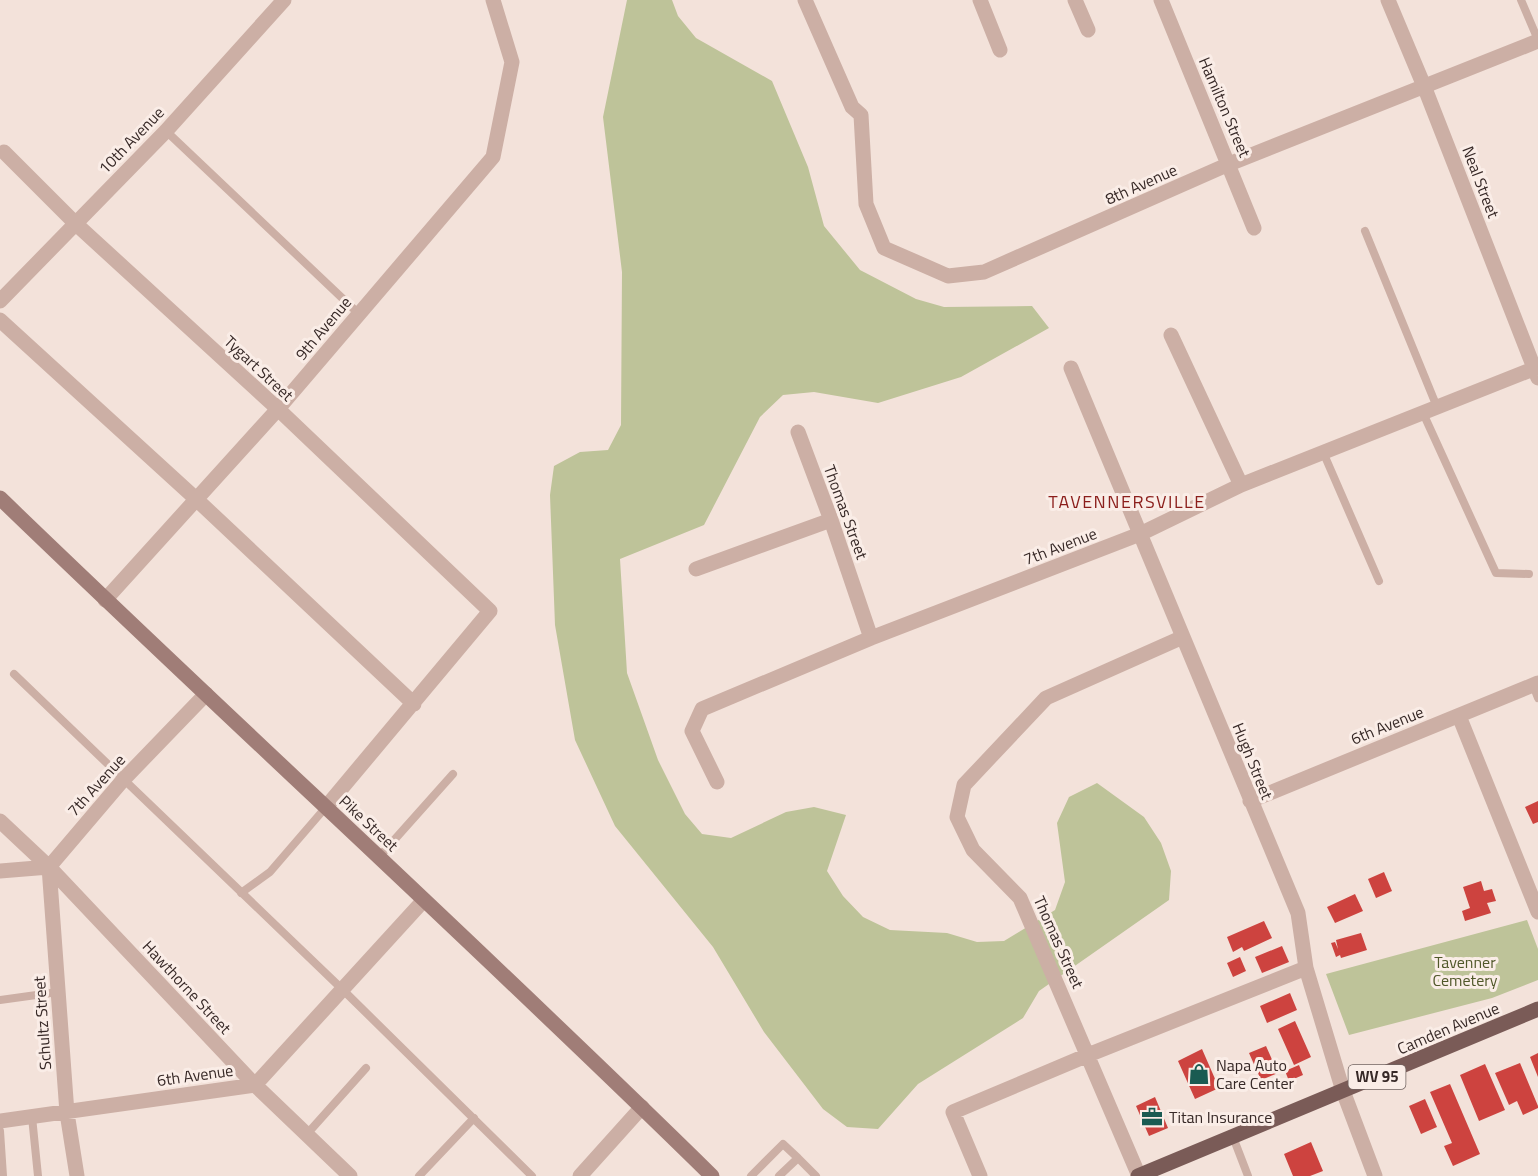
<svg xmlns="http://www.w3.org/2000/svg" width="1538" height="1176" font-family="'Titillium Web',sans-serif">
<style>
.green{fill:#bec399}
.building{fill:#cd433f}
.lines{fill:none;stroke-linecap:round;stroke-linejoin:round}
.service{stroke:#ccafa5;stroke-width:8}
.minor{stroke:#ccafa5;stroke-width:15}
.secondary{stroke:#a07d77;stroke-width:15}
.primary{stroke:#7a5b57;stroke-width:15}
.labels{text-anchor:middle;stroke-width:6;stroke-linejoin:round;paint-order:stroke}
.shield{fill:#faede7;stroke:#726461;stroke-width:1.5}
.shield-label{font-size:15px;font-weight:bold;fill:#372927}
.street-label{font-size:16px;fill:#372927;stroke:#faede7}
.park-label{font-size:16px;fill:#505729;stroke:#faede7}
.poi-label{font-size:16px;fill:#372927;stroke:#faede7;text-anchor:start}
.neighbourhood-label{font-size:18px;letter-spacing:1.5px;fill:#8b1e1b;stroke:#faede7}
</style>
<rect width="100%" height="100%" fill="#f3e2da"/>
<path class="green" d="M627,0H672L678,16L696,38L772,81L808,167L824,226L860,270L916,299L944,307L1032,306L1049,328L961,377L878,403L814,392L783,395L760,417L704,525L620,559L627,673L658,760L685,814L702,834L731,838L786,812L814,807L846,815L827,871L843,896L863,917L890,930L947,933L977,942L1004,941L1055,910L1065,882L1057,823L1069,797L1097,783L1144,817L1161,843L1171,871L1169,900L1039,991L1023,1018L918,1084L878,1129L847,1127L823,1109L764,1032L713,947L615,826L575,740L555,625L550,495L554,466L580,452L608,450L621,425L622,272L603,117Z
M1527,920L1538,949V980L1492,998L1349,1035L1326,974Z"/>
<path class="building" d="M1538,801V822L1533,824L1525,807Z
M1384,872L1392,891L1376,898L1368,879Z
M1481,881L1484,891L1492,889L1496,901L1487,903L1491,913L1465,921L1462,911L1470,908L1463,887Z
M1355,894L1363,911L1335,923L1327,907Z
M1264,921L1272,938L1244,951L1242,947L1233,952L1227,937Z
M1361,933L1367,950L1341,958L1340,955L1336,957L1331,943L1335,942L1338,949L1336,940Z
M1282,946L1289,962L1262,973L1255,957Z
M1240,957L1246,971L1233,977L1227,963Z
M1290,993L1297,1010L1267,1023L1260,1006Z
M1295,1021L1311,1057L1294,1065L1278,1029Z
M1266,1046L1278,1073L1261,1080L1249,1053Z
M1202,1049L1219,1088L1195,1099L1178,1061Z
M1538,1053V1077L1530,1057Z
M1520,1063L1538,1106V1108L1523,1115L1517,1101L1509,1105L1495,1073Z
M1485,1064L1505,1110L1479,1121L1460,1075Z
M1299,1065L1303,1075L1289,1081L1285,1071Z
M1450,1084L1480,1154L1453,1166L1444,1146L1452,1143L1430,1092Z
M1155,1097L1168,1128L1149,1136L1136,1106Z
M1425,1099L1437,1127L1421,1134L1409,1106Z
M1311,1142L1323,1171L1310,1176H1293L1284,1154Z"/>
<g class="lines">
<path class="service" d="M1521,0L1538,40
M166,131L359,314
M1365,231L1437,407
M1423,413L1496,573L1529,574
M1323,452L1379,581
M14,674L342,989L532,1176
M1533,685L1538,698
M379,857L453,774
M241,893L270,872L326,807
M0,1000L58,992
M32,1117L38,1176
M0,1131L3,1176
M307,1134L366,1068
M1233,1137L1248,1176
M798,1158L816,1176
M419,1176L474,1118
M751,1176L783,1144L798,1158L779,1176"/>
<path class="minor" d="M805,0L852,107L861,115L866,204L884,248L948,276L984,272L1229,164L1538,41
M980,0L1000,50
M1075,0L1088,30
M1161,0L1254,228
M1388,0L1424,86L1538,378
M4,152L76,224L278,409L490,611L326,807
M0,301L166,131L284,0
M0,320L195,498L414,704
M1171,335L1241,485
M1071,368L1298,913L1306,968L1343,1091L1375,1176
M798,432L831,520L871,638
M696,569L831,520
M105,600L278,409L493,157L512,62L493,0
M1459,716L1538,912
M717,782L692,731L702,709L871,638L1140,534L1241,485L1538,367
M1250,801L1538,683
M0,821L49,867L255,1085L350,1176
M49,867L67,1113L77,1176
M0,871L49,867L123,780L206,694
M0,1121L255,1085L424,900
M580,1176L642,1107
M980,1176L953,1112L1088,1055L1306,968
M1139,1176L1020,898L973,850L957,817L964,785L1046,698L1183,637"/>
<path class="secondary" d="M0,498C236,726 478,946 712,1176"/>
<path class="primary" d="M1138,1176L1538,1009"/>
</g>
<defs>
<symbol id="shop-bare" viewBox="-9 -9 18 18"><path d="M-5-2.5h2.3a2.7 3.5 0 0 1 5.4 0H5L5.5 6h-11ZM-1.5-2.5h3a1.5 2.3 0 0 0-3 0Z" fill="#1a5b52" stroke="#faede7" stroke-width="2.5" paint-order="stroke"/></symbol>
<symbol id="office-bare" viewBox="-9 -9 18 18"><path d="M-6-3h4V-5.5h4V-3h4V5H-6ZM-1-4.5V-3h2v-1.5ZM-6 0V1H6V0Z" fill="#1a5b52" stroke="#faede7" stroke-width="2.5" paint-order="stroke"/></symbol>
</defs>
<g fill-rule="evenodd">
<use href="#shop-bare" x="1184" y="1059" width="30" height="30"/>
<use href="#office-bare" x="1137" y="1102" width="30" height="30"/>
</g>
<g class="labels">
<rect class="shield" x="1348.5" y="1065" width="57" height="24" rx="4.5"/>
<g class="shield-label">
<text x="1377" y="1082">WV 95</text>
</g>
<g class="street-label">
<text transform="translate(1225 107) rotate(67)" y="6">Hamilton Street</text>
<text transform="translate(131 140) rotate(-46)" y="6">10th Avenue</text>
<text transform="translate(1481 182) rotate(69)" y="6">Neal Street</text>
<text transform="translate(1141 184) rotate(-24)" y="6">8th Avenue</text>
<text transform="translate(323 328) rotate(-50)" y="6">9th Avenue</text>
<text transform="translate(259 368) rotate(43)" y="6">Tygart Street</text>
<text transform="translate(846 512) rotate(70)" y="6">Thomas Street</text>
<text transform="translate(1060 546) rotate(-21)" y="6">7th Avenue</text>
<text transform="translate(1387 725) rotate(-22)" y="6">6th Avenue</text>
<text transform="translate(1253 761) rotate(68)" y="6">Hugh Street</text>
<text transform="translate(96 785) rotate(-48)" y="6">7th Avenue</text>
<text transform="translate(369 823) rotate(43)" y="6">Pike Street</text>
<text transform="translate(1059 942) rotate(66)" y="6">Thomas Street</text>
<text transform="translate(187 987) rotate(47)" y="6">Hawthorne Street</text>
<text transform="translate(42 1023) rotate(-94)" y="6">Schultz Street</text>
<text transform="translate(1448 1028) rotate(-23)" y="6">Camden Avenue</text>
<text transform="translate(195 1075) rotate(-8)" y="6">6th Avenue</text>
</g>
<g class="park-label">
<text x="1465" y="968">Tavenner<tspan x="1465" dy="18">Cemetery</tspan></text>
</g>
<g class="poi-label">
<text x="1216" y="1071">Napa Auto<tspan x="1216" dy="18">Care Center</tspan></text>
<text x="1169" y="1123">Titan Insurance</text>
</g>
<g class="neighbourhood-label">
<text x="1127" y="508">TAVENNERSVILLE</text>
</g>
</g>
</svg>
